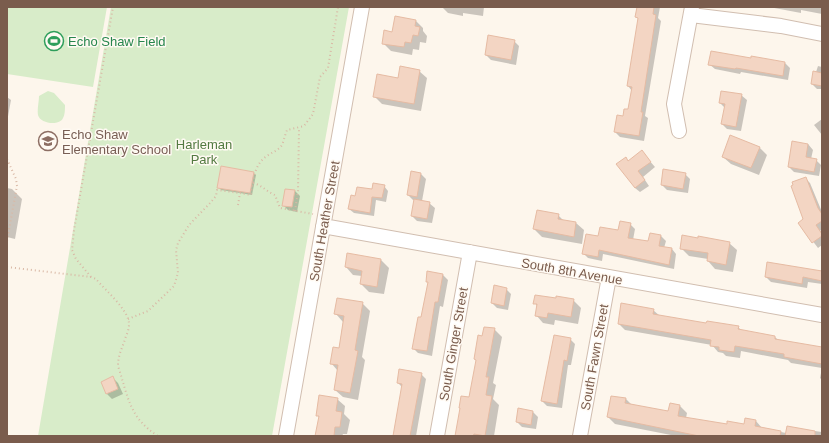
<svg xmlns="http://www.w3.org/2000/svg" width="829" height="443" font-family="Arial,sans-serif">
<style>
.green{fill:#d8ecc9}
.shadow{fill:#0003}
.building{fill:#f3d5c3;stroke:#e6bba3}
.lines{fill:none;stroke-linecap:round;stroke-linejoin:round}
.minor-casing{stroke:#d1beb0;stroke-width:16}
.path{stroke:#d9b8a5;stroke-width:2;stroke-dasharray:1 3;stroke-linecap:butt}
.minor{stroke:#fff;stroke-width:14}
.labels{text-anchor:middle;stroke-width:3;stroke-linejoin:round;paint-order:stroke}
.leisure-label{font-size:13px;fill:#27864d;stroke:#fffaf3;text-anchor:start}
.education-label{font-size:13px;fill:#785e54;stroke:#fffaf3;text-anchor:start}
.park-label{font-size:13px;fill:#537a41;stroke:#fffaf3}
.street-label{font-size:13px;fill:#7a5c4d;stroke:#fffaf3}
</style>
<rect width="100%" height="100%" fill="#fdf6ec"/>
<path class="green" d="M7,7H107L93,87L7,74Z
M111,7H349L272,436H38Z
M48,91L54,93L65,105C65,109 65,115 63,118C60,126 40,124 38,115C37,110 39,101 39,96Z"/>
<path class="shadow" d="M442,7H484L483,16L463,13V16L448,13Z
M638,7H660L658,18L661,21L645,116L648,118L644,141L620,137L615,132L629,111L632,91L628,86L639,19L637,17Z
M769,7H822V14L801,10V13Z
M416,21L423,28V31L427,36L426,43L420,42L419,50L413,49L412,55L391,51L383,43Z
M489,36L514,41L519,46L516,65L491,60L486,55Z
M752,59L785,63L790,68L788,80L741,72L740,74L715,69L709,64Z
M818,66L822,67V89H817L812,84Z
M419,71L427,78L421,111L382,104L374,96L399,79Z
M741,95L747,100L741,131L727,129L722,124L725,108L720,103Z
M7,97L11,100L7,122Z
M822,119V135L814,125Z
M808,144L813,150L811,159L816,160L821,165L819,176L794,172L789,167Z
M759,147L767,155L759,175L731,164L723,157Z
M642,152L655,167L643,177L649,186L640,192L635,188L629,162Z
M253,173L256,175L252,195L221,190L219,187Z
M421,174L426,179L422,201L429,203L435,208L432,223L417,221L412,216L415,200H413L408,195Z
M685,174L690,179L688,193L667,190L662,185Z
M805,178L810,183L822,212V229L820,231L822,233V245L818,248L799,223L805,219Z
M384,186L388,191L386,202L376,200L374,216L354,213L349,209L356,197Z
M7,188L12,189L22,199L15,239L7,237Z
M286,190L295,191L300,196L297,212L288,210L283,205Z
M558,215L564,221L576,223L584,230L582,244L542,237L534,229Z
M630,224L635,229L633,240L649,242L661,236L666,241L664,248L672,249L676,254L674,269L603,254L602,261L588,258L583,253L599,237L619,232Z
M729,243L737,250L733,272L715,269L708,261V259L689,256L681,248Z
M348,255L381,260L389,268L384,294L369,292L361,284L362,276L353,275L346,267Z
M822,272V284L808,282L807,288L771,282L766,277Z
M428,273L443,275L448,280L443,307L440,306L432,356L418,353L413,348L422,318L428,283L427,281Z
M506,289L511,294L508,310L497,308L492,303Z
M573,300L581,308L578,324L555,320L554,325L543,323L536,315L537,306L535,303Z
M362,303L370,311L362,357L365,360L358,400L343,397L335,390L338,371L331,363L339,349L343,322L336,314Z
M653,310L660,316L707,325L738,327L742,331L775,337L779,341L822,348V368L791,363L788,360L741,351L740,358L726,356L723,353L718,352L712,345L625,330L619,324Z
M494,329L502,337L493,383L496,385L493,399L499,405L494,436H457L470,399L477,361L475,359L483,337Z
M570,339L575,344L571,365H568L562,408L547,406L542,401Z
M822,368V380L820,378Z
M421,374L426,379L416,436H394L403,388L398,383Z
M113,378L118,383L123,394L112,399L107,394Z
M337,399L345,406L344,414L350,420L347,434H343L342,436H316L320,418L317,415Z
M626,399L632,405L669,412L680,406L687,413L686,418L727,425H745L756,421L762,428L786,433L787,427L822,432V436H676L615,424L608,417Z
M533,412L538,417L536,429L522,427L517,422Z"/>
<path class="building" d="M637,7H654L653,14L656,15L641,112H643L639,136L614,132L617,115L623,116L624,109H628L632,87L627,86L638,18L635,17Z
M395,16L416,20L415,26L420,27L418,36L413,35L411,43L405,42L404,47L382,44L384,30L392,32Z
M488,35L515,40L511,60L485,55Z
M711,51L751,58V56L785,62L783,76L736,68L735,69L708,65Z
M400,66L420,70L414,104L373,97L377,74L398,78Z
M813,71L822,73V86L811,84Z
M721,91L742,94L736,127L721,124L725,104L719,103Z
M730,135L760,147L751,168L722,157Z
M792,141L808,144L806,157L817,159L814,172L788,167Z
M642,150L651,162L638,171L645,180L635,188L616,164L626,157L628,161Z
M221,166L254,172L250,193L217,188Z
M663,169L686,173L683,189L661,185Z
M411,171L421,173L417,197L407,195Z
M806,177L818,208L822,214V221L816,225L822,234V236L812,243L798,223L803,219L791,186L793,185L792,182Z
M373,183L385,185L382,198L372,197L370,213L348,209L351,195L355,196L357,187L372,189Z
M285,189L295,190L292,207L282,206Z
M414,199L430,202L427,219L411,216Z
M537,210L559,214L558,219L576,222L574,237L533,229Z
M620,221L631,223L628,238L648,241L650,233L661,235L659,246L672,248L669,265L599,250L598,257L582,254L586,234L598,236L600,227L618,230Z
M682,235L698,238V236L730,242L726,265L707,261L708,253L680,249Z
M347,253L381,259L377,287L360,284L362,271L345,267Z
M767,262L822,271V281L803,277L802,284L765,277Z
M427,271L443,274L438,302H435L427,351L412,349L418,317H421L428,282H426Z
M494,285L507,288L504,306L491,303Z
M535,295L556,298V296L574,299L571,317L548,313L547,318L535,316L537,304H533Z
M337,298L363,302L355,350L358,351L350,393L334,390L338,365L330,364L333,347L339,348L344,316L334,314Z
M621,303L654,309L653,314L706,323L707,321L739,326L738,329L775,336V339L822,347V364L784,357V354L735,346L734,352L719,350V347L710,346L711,340L618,324Z
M484,327L495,328L486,377H489L486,395L492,396L485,436L474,434L473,436H455L460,408H459L461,396L469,397L476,360L474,359L478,335L482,336Z
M554,335L571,338L567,361L564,360L557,404L541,401Z
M399,369L422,373L410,436H393L402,384L397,383Z
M113,376L118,389L106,394L101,382Z
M319,395L338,398L336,411L342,412L340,427H335L334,436H315L319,416H316Z
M611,396L626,398L625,403L668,411L670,403L680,405L678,416L727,424V421L744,424L745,418L756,420L755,426L781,431L780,436H699L607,417Z
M518,408L533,411L531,425L516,422Z
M787,426L815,431V436H785Z"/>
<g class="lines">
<defs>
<path id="minor" d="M691,15L781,26L822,34
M679,131L674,104L692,7
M323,226L822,315
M286,436L362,7
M437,436L470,252
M580,436L609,277"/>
</defs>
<use href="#minor" class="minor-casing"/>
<path class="path" d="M7,159L16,179L17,186L7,241
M253,183C262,185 267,192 275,195L280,208L313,214
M238,205L240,193L251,195C253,181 254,164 267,156C272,152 278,151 282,145C284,140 285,135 287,130L304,126L313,114L320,77L328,68L338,7
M295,211L298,191L299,128
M7,267L91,277L96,279C105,290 129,310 129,324C129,328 128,332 126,336C123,347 118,354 118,366C128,396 129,418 158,436
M91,277L76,259L72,250L74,230L113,7
M128,319L148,311L174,286L178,273L176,250L178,243L189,225L211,202L216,196L217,190L240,193"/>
<use href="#minor" class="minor"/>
</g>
<defs>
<symbol id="stadium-ring" viewBox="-11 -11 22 22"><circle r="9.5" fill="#fffaf3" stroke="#2e9e5b" stroke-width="1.5"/><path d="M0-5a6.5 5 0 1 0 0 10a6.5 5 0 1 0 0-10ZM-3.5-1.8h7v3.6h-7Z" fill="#2e9e5b"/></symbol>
<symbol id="school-ring" viewBox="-11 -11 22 22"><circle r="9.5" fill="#fffaf3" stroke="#8d6e63" stroke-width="1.5"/><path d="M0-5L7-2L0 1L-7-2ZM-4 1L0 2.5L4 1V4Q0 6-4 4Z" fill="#8d6e63"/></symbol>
</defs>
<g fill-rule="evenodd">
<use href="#stadium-ring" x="43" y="30" width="22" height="22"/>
<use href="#school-ring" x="37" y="130" width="22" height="22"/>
</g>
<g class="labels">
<g class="leisure-label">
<text x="68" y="46">Echo Shaw Field</text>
</g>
<g class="education-label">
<text x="62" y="139">Echo Shaw<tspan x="62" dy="15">Elementary School</tspan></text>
</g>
<g class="park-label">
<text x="204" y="149">Harleman<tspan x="204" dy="15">Park</tspan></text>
</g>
<g class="street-label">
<text transform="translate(324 221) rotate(-80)" y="5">South Heather Street</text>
<text transform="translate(572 271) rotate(10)" y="5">South 8th Avenue</text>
<text transform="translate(453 344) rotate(-80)" y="5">South Ginger Street</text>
<text transform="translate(594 357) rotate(-80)" y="5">South Fawn Street</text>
</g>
</g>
<rect width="829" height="443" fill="none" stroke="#7a5c4d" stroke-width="16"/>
</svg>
